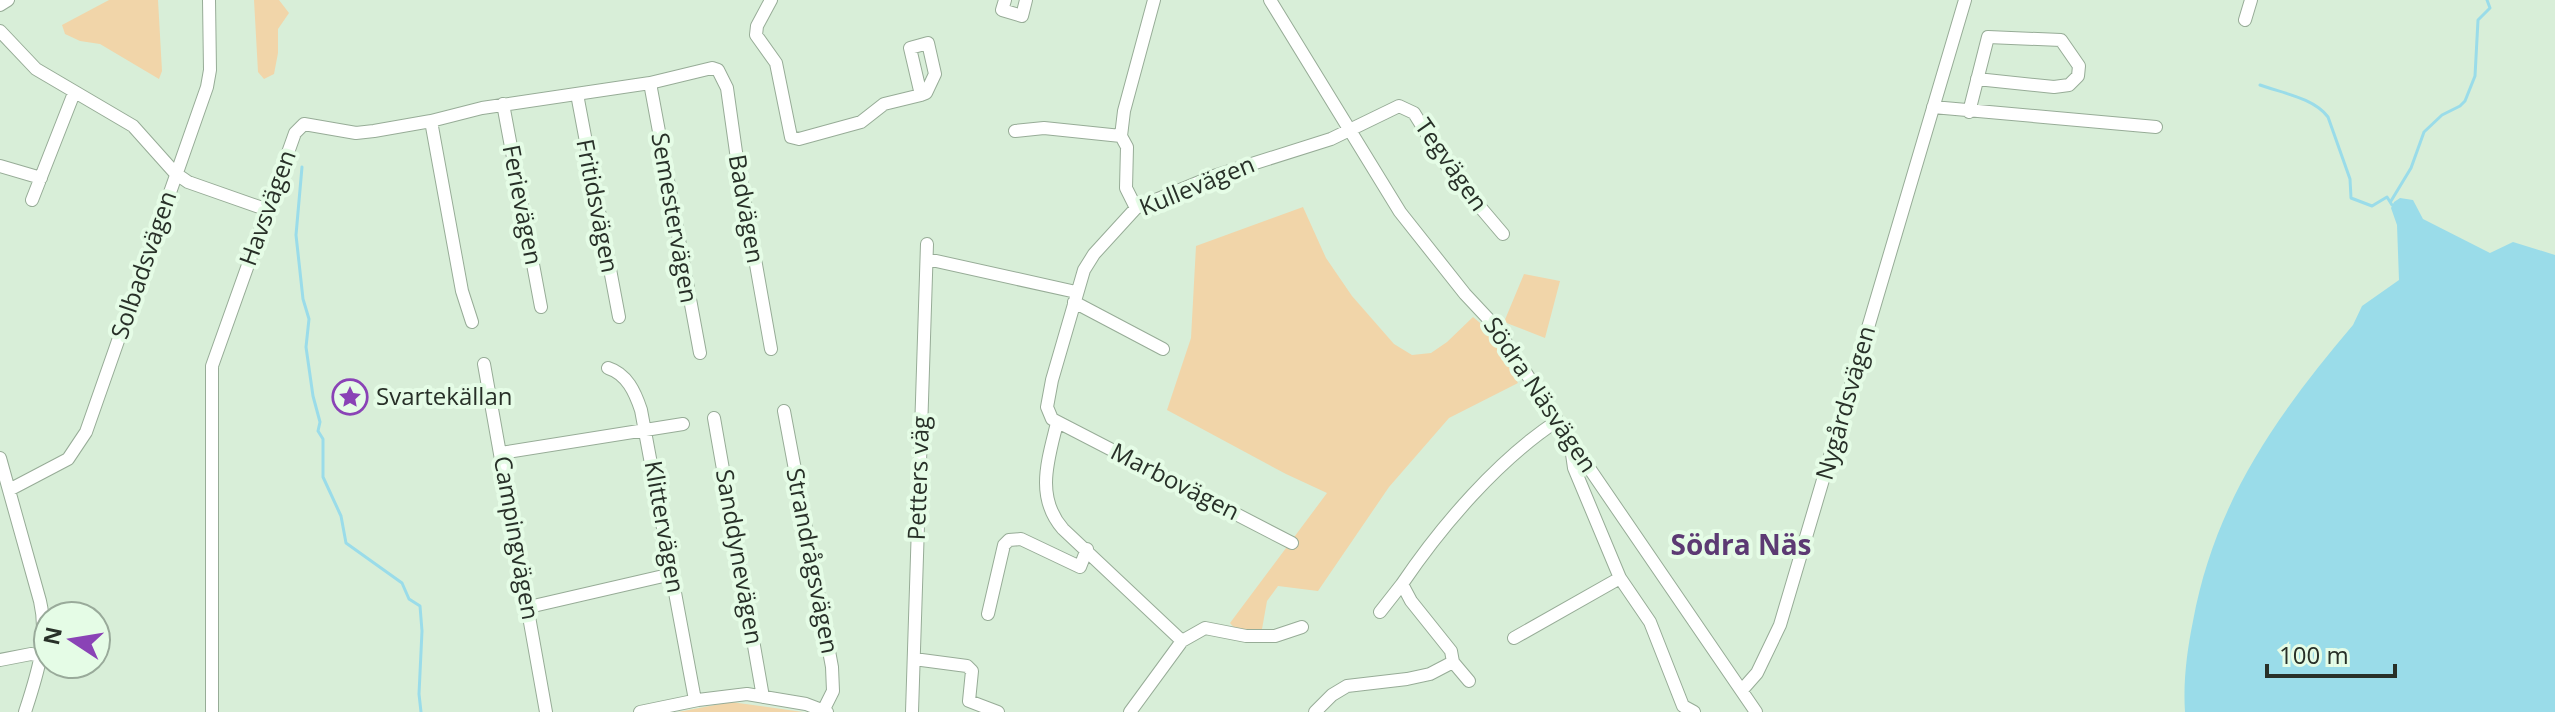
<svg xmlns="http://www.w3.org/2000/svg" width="2555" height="712" font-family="'Open Sans',sans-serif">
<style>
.green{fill:#f1d5a9}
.water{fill:#9adce9}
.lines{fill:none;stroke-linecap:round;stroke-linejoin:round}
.stream{stroke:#9adce9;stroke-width:3}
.minor-casing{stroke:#97ac97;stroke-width:14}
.minor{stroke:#fff;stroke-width:12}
.labels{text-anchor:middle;stroke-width:8;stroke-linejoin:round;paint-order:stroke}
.street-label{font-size:24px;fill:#283028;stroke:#e5fce6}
.poi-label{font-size:24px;fill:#283028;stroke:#e5fce6;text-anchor:start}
.quarter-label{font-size:28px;font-weight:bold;fill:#5c3a73;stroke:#e5fce6}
</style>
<rect width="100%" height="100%" fill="#d8eed8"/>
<path class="green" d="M109,0H158L162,71L159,79L100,44L80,41L65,34L62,25Z
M254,0H279L289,13L278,29V53L274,74L264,79L258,72Z
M1303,207L1326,258L1352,296L1394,344L1412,355L1431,353L1447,342L1473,317L1485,327L1518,383L1449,418L1389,487L1318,591L1278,586L1267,601L1262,629C1250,630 1238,634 1230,623L1327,493L1286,474L1167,410L1191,338L1196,246Z
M1524,274L1560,281L1545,338L1504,322Z
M731,702L803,712H678Z"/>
<path class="water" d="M2400,198L2413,200L2423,219L2490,253L2513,242L2555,255V712H2185C2183,681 2187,651 2193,621C2215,502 2276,416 2353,325L2362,306L2399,280L2397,225L2391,208L2394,202Z"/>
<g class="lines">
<path class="stream" d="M2260,85C2282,93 2314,98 2328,117L2350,179L2351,198L2372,206L2387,197L2392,205
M302,167L296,235L303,299L309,319L306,347L313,396L320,422L318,431L323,439V477L341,516L346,543L402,583L409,599L420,606L422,631L419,694L421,712
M2391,201L2411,168L2424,132L2442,115L2460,106L2465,101L2475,76L2478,20L2490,8L2487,0"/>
<defs>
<path id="minor" d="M771,0L757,26L756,35L776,63L791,137L799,139L861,122L884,104L921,95L926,93L935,74L928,43L910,48L921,95
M1005,0L1002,10L1022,16L1026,0
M1270,0L1400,212L1465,294L1495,326L1570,440L1756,712
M0,5L8,0
M2245,20L2251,0
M0,31L36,69L133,126L175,173L188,182L268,210
M650,83L700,353
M577,94L619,317
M503,104L541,307
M1933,107L2156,127
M1969,112L1988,37L2061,40L2079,66L2078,76L2069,85L2054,87L1977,79
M431,121L462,291L472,322
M1015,131L1044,128L1121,136L1127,147L1126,188L1136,208
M1121,136L1124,111L1154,0
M0,166L41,178
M32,200L74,93
M927,259L1076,292
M1074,302L1163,349
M484,364L546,712
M608,368C627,374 635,392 641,410L695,700
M784,411L832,667L833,691L824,709
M714,418L763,697
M1057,423C1048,460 1035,497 1063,529L1182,641L1205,628L1246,636H1275L1302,627
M501,453L683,424
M0,458L40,601C49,640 37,675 25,712
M9,490L68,459L86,432L207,87L210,70L209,0
M1292,543L1052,419L1047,407L1052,380L1084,270L1094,254L1136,208L1214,176L1331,139L1399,106L1414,113L1452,174L1503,234
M1620,578L1650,622L1683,706L1694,712
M529,607L672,574
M1380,612L1402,584
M988,614L1004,545L1009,540L1021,539L1080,567L1087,549
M1514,638L1620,578L1574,468L1570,440
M914,659L967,666L972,671L969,701L998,712
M0,660L31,654L41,656
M1469,681L1453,662L1451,651L1411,601L1402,584C1442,525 1498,460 1557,421
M1742,690L1757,673L1780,625L1965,0
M212,712V366L295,133L304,124L356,133L374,131L431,121L482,108L650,83L712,68L718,70L727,88L736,152L771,349
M640,712L698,700L747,694L806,704L827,712
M912,712L927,244
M1130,712L1182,641
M1315,712L1332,695L1347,686L1407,679L1430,674L1453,662"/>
</defs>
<use href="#minor" class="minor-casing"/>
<use href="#minor" class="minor"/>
</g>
<defs>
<symbol id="sight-ring" viewBox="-11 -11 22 22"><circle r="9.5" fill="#e5fce6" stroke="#8a43b6" stroke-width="1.5"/><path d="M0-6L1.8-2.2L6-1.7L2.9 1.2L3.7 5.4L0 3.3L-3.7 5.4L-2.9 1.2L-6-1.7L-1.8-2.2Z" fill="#8a43b6"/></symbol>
</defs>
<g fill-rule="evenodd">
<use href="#sight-ring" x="330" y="377" width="40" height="40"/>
</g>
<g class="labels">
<g class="street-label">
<text transform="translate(1451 165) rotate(55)" y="8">Tegvägen</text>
<text transform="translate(1197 186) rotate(-22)" y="8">Kullevägen</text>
<text transform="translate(522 205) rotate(79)" y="8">Ferievägen</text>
<text transform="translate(597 206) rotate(79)" y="8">Fritidsvägen</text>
<text transform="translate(268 208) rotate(-70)" y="8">Havsvägen</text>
<text transform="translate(746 209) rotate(80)" y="8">Badvägen</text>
<text transform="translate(674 218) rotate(80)" y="8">Semestervägen</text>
<text transform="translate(144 265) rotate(-71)" y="8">Solbadsvägen</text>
<text transform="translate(1540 395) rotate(56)" y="8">Södra Näsvägen</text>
<text transform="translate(1846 403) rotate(-74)" y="8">Nygårdsvägen</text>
<text transform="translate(919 478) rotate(-88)" y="8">Petters väg</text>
<text transform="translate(1175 482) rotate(27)" y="8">Marbovägen</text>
<text transform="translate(664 527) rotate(80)" y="8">Klittervägen</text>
<text transform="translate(516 538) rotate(80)" y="8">Campingvägen</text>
<text transform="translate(739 557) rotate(80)" y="8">Sanddynevägen</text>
<text transform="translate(812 561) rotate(79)" y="8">Strandrågsvägen</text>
</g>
<g class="poi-label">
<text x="376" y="405">Svartekällan</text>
</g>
<g class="quarter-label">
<text x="1741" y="555">Södra Näs</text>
</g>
</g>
<g transform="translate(72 640) rotate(282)"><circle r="38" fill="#e5fce6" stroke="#99aa9a" stroke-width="2"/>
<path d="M0-6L14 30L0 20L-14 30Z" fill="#8a43b6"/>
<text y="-12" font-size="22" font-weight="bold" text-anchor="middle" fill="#283028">N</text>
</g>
<path d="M2267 664v12h128v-12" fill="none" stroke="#283028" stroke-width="4"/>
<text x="2279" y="664" font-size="24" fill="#283028" stroke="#e5fce6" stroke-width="6" paint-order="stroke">100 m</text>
</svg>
